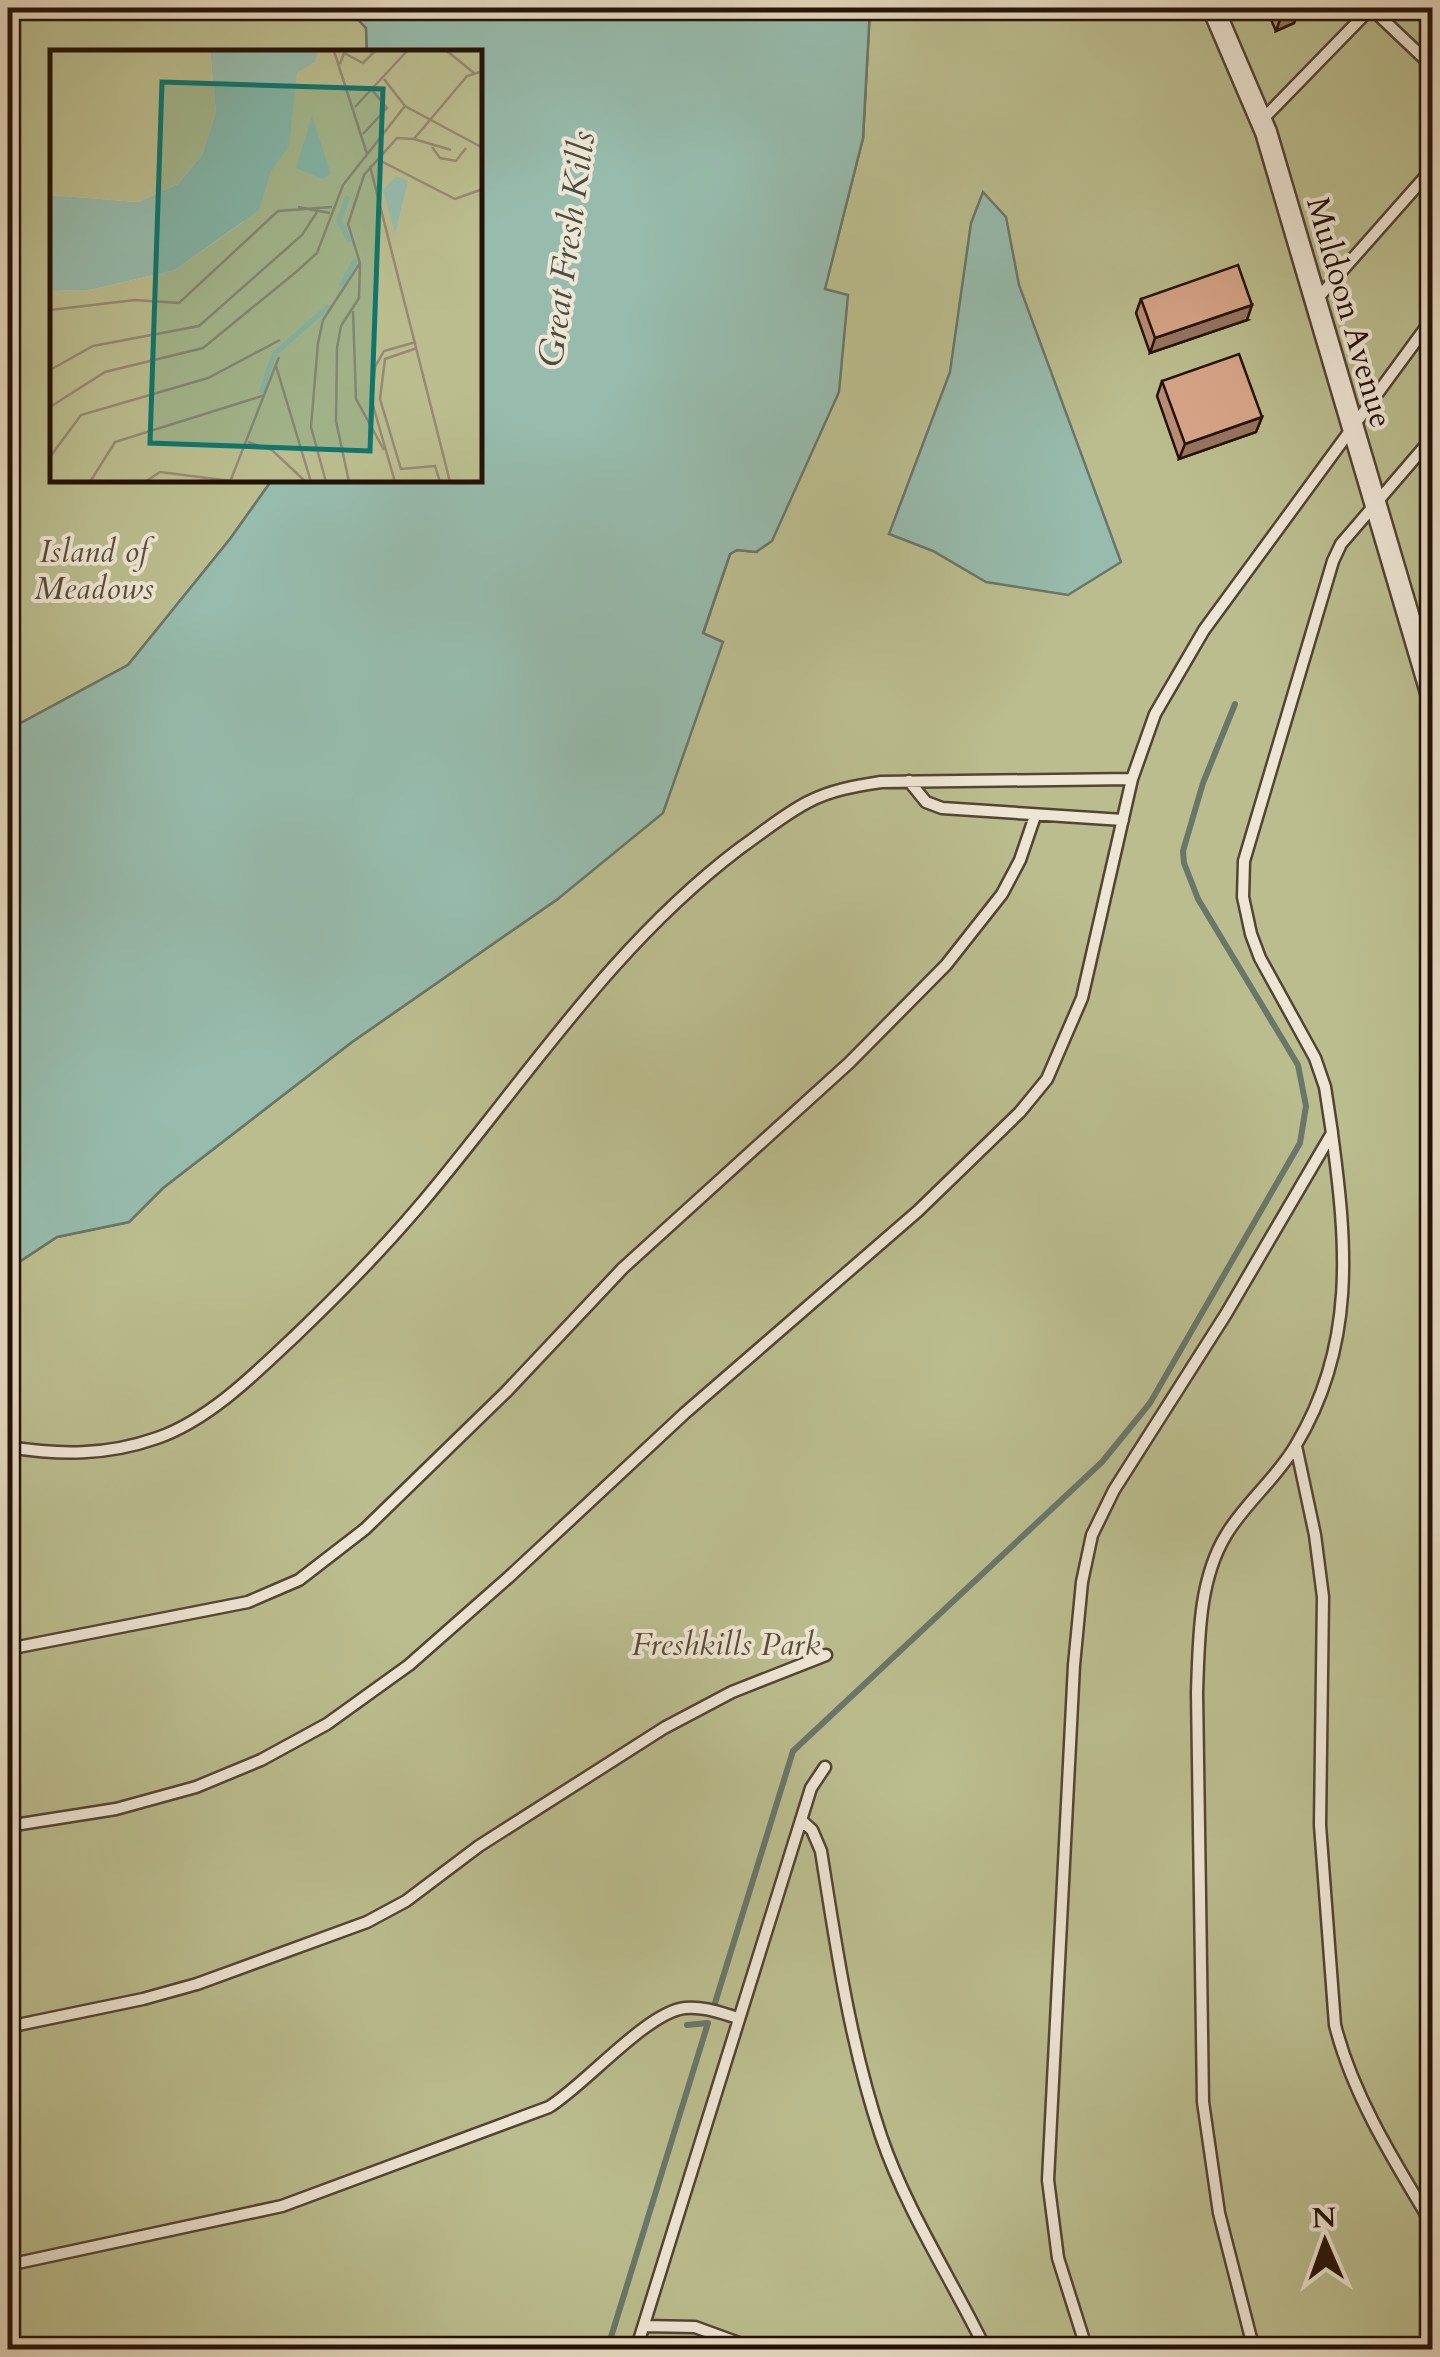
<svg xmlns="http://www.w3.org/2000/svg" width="1440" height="2357" font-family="Cardo,serif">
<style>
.green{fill:#bbbd8e;stroke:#70684b;stroke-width:2.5}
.water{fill:#97bbac;stroke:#69776a;stroke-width:2.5}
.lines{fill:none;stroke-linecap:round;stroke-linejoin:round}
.stream{stroke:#69776a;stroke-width:6}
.lane-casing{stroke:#544436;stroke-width:15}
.street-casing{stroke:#544436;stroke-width:25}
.lane{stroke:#eee6d5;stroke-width:10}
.street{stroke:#eee6d5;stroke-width:20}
.wall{fill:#b98e76;stroke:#241208;stroke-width:2.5}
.shaded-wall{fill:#967460;stroke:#241208;stroke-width:2.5}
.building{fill:#d7a589;stroke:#241208;stroke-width:2.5}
.labels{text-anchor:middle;stroke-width:8;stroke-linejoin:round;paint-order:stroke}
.street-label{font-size:32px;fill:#241208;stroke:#eee6d5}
.park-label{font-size:32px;font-style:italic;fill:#594e37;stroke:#eee6d5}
.water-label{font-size:35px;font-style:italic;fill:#4c4d41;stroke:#eee6d5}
.inset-river{fill:none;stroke:#97bbac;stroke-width:5}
.inset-road{fill:none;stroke:#988976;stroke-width:2.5}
.view{fill:#0f766e;fill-opacity:0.15;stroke:#0f766e;stroke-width:5}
.inset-edge{fill:none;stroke:#241208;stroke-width:5}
</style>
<rect width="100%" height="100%" fill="#e5d9bf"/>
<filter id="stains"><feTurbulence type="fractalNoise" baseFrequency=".002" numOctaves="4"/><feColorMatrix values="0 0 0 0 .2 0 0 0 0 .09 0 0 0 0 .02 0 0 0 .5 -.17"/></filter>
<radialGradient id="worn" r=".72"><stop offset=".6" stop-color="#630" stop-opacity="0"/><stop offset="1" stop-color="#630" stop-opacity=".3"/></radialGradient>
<path class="green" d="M8,8H347L366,28L367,52H52V480H272L230,539L128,665L8,730Z
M870,8H1432V2349L8,2350V1263L19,1262L57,1237L129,1222L163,1188L352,1042L559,898L722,642L703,634L730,554L737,550L757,552L863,138Z"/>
<path class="water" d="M347,8H870L863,138L825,289L848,295L839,392L772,541L756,552L737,550L730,554L703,633L723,642L663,813L559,898L352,1042L163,1188L129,1222L57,1237L19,1262L8,1263V730L128,665L230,539L272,480H480V52H367L366,28Z
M983,192L1006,217L1019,285L1121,562L1068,595L986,582L933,551L889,534L950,372L971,223Z"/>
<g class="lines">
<path class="stream" d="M715,2003L793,1751L1102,1462L1150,1403L1300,1143L1306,1106L1298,1065L1198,899L1184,863L1183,851L1203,783L1235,704
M607,2350L708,2023L687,2025"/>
<defs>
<path id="lane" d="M1371,8L1432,66
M1262,120L1371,8
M1317,299L1432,169
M909,781L926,802L942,808L1123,820
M1296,1446L1315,1535L1323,1597L1320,1825L1335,2025C1353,2096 1394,2161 1432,2224
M8,1447C59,1455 106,1456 157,1438C209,1420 256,1373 296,1335C340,1293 382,1250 421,1204C524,1082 611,946 739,849C762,833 783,815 808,802C831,790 855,786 881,782L1132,779
M8,1649L248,1602L299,1580L365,1529L506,1392L623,1268L849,1063L946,965L1002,894L1020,860L1035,816
M801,1820L812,1830L821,1851C836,1946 850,2044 881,2136C907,2212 951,2278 986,2350
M8,1826L116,1809L196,1787L261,1760L327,1724L409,1665L509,1577L685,1413L918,1211L1020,1112L1047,1079L1082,998L1132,779L1155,714L1204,630L1432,319
M8,2027L143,1999L197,1984L367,1922L406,1901L479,1846L664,1728L732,1692L826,1655
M8,2265L282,2206L549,2107C586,2084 647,2012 685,2008C703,2006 721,2013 738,2018
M644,2326L695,2327L758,2350
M636,2350L811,1788L825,1767
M1087,2350L1058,2258L1048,2180L1074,1665L1082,1582L1092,1535L1114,1490L1226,1314L1332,1133L1325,1087L1315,1058L1260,958L1251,934L1243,897L1244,861L1333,561L1341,544L1432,438
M1254,2350L1219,2213L1203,2102L1197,1692C1199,1641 1198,1581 1226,1535C1245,1503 1277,1478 1296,1445C1356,1345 1347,1244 1332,1134"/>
<path id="street" d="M1213,8L1266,132L1432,696"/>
</defs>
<use href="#lane" class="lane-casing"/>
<use href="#street" class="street-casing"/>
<use href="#lane" class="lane"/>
<use href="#street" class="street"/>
</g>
<path class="wall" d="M1266,8H1298L1294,23L1276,31Z
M1141,299L1247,320L1150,353L1136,313Z
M1162,381L1262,417L1256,432L1179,459L1157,396Z"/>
<path class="shaded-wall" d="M1299,9L1294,23L1276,31L1281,17Z
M1252,305L1247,320L1150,353L1155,338Z
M1262,417L1256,432L1179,459L1185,444Z"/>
<path class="building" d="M1277,8H1298L1299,9L1281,17Z
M1238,265L1252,305L1155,338L1141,299Z
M1239,354L1262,417L1185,444L1162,381Z"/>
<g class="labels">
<g class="street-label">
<text transform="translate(1350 312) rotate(74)" y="11">Muldoon Avenue</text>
</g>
<g class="park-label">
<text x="94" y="562">Island of<tspan x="94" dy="37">Meadows</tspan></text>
<text x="726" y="1655">Freshkills Park</text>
</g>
<g class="water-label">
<text transform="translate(566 249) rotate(-82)" y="12">Great Fresh Kills</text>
</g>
</g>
<g transform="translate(50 50)">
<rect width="432" height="432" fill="#e5d9bf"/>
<path d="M0,1H160L166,62L152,105L128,134L88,152L0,145ZM267,1H432V432H0V241L40,240L125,220L193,172L237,81L247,23L265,11Z" fill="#bbbd8e"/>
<path d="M160,1H268L265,12L247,23L239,96L221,121L209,160L125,220L40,240L0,241V145L88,152L128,134L152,105L166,62ZM262,66L281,124L273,129L246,118ZM346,126L358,131L345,184L333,140Z" fill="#97bbac"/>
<path class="inset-river" d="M298,146L289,170L300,192M291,236L306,209M211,343L224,304L279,256"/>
<path class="inset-road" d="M284,1L317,104M397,1L424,23M290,14L294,3L313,13L325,1M334,29L355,56L433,98M305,57L357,1M313,84L337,58L322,40M364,89L401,100M382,97L390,108L406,111L416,98M327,109L405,149L433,139M320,116L400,432M248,157L280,163M0,260L85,250L129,253L228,161L282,157M303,261L306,349L334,400M367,298L335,309L330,349L351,419L385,416L390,432M226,316L261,432M0,320L43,296L149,276L252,185L267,162M0,357L55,322L153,298L246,222L267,203L293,135L355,56M198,392L222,400L256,432M0,407L31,365L158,328L230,290M40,432L65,392L215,345M95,432L110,422L181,431M180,432L229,307M276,432L261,377L268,293L273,270L310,213L298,174L314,125L347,88L364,89L417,26L433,21M299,432L286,371L287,298L291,276L309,248L310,214M345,432L322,352L325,317L334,301L366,292"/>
<path class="view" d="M112,32L333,39L320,401L100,393Z"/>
<rect width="432" height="432" class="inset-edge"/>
</g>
<rect width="1440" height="2357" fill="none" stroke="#e5d9bf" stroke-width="40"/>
<rect x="10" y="10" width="1420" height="2337" fill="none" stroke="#241208" stroke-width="5"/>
<rect x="20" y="20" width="1400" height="2317" fill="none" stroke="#241208" stroke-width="2.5"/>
<g transform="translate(1325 2242) rotate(358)" stroke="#eee6d5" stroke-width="8" paint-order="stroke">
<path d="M0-8L18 38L0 25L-18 38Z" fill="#241208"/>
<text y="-15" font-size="28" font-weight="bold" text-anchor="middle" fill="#241208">N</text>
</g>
<rect width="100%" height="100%" filter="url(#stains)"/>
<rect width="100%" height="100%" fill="url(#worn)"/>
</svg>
